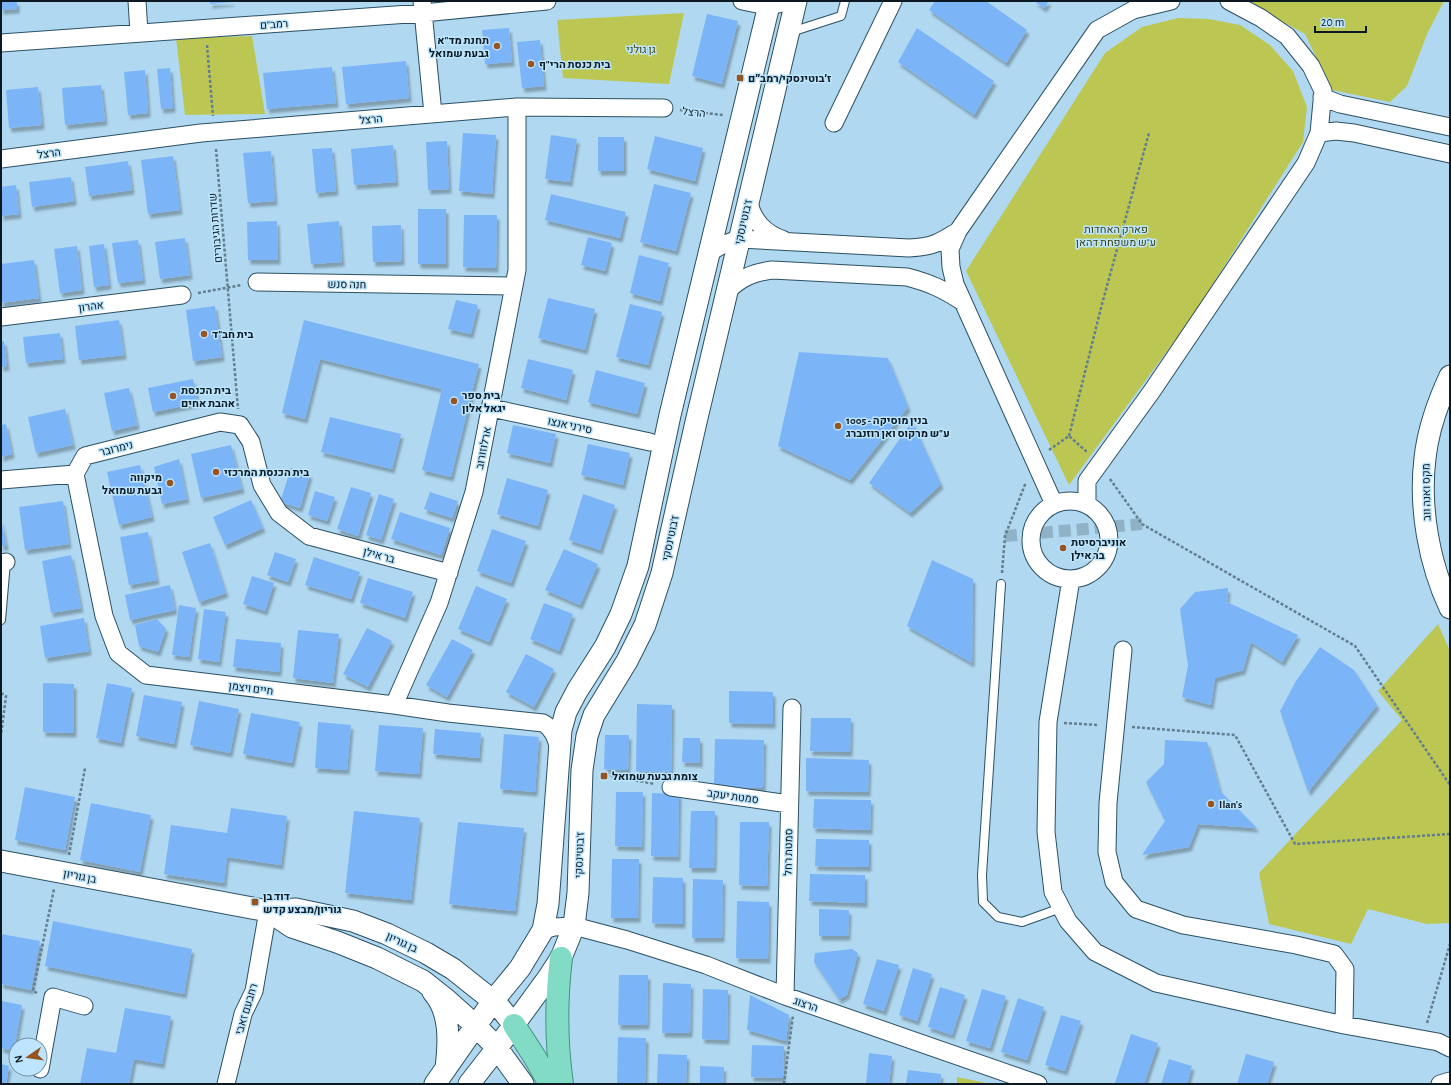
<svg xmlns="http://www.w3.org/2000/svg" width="1451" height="1085" font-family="'Alegreya Sans',Heebo,sans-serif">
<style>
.green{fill:#bcc753}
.building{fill:#7cb4f8;filter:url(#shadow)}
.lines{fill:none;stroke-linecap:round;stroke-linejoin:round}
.pedestrian-tunnel{stroke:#8fb2c7;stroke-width:12;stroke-dasharray:12 6;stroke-linecap:butt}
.service-casing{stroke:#2b5063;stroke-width:10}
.minor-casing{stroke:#2b5063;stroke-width:19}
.tertiary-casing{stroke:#2b5063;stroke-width:23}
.trunk-casing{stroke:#449282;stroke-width:24}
.path{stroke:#627e8f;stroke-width:2.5;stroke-dasharray:3 2;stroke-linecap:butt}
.service{stroke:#fff;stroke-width:8}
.minor{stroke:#fff;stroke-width:17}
.tertiary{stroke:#fff;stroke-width:21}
.trunk{stroke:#82dbc4;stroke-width:22}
.poi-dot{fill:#975423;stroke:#bde5fd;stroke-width:1.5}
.labels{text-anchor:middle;stroke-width:3;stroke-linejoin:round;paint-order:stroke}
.street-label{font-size:11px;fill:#0b1a22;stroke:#bde5fd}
.poi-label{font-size:11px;font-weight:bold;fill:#0b1a22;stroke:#bde5fd;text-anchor:start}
.park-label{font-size:11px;fill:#3d4110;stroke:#bde5fd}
</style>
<defs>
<filter id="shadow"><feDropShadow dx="2.5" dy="4.5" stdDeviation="1" flood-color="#0004"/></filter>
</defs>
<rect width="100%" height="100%" fill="#b0d8f0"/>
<path class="green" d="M1244,1H1444L1428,32L1407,86L1390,102L1332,90L1305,34Z
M684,13L669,84L563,78L557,20Z
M1178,18L1209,19L1240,25L1270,45L1293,71L1307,107L1303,142L1192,317L1069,485L966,271L1105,53L1142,27Z
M252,36L265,114L185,115L176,38Z
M1438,624L1450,651V923L1427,924L1368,909L1351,944L1269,924L1259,873L1402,720L1378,691Z
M957,1077L991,1084H957Z"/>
<path class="building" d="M1,1H17V9L1,10Z
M210,1H232V2L210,4Z
M935,1H986L1027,30L1006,63L929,10Z
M1034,1H1049L1044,8Z
M707,14L738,21L722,84L692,76Z
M509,28L512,62L485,64L482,30Z
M917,28L994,81L974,115L898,62Z
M540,40L544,86L522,88L517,42Z
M406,61L409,98L346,104L342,67Z
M332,67L336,103L267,109L263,73Z
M170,68L173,108L161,109L157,69Z
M145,70L148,113L128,115L124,72Z
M101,85L105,121L65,125L62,88Z
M38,87L42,125L9,128L6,90Z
M463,133L496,135L492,194L459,191Z
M551,135L577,139L570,182L545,179Z
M655,136L703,148L695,181L647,169Z
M598,137H624V171H598Z
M447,141L449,189L428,190L426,142Z
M393,145L396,182L354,185L351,149Z
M332,148L336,191L316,193L312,149Z
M271,151L275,201L248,203L243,153Z
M173,156L180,210L148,214L141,160Z
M128,161L132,190L89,196L85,167Z
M71,177L74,201L32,207L29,182Z
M654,184L691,193L676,251L640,242Z
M16,185L19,214L1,216V187Z
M551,194L626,212L620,238L545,220Z
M418,209H446V264H418Z
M464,215H497L496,268L463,267Z
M277,221L278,260H248L247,222Z
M339,221L342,262L311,264L307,224Z
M401,225L402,261L373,262L372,226Z
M588,237L612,243L605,271L581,265Z
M185,238L190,275L160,279L155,242Z
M138,240L143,280L118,283L112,243Z
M104,244L109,285L94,287L89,246Z
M77,246L82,290L60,293L54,249Z
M639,255L669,263L660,301L630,293Z
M34,260L39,298L1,303V264Z
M548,298L595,309L585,350L538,338Z
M456,300L478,305L471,334L448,329Z
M630,304L662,312L648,365L616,357Z
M215,306L222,357L193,361L186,310Z
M119,320L124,355L79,360L75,326Z
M304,320L479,364L451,477L422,470L442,389L320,359L305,419L282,413Z
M60,333L63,359L26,363L23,337Z
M1,341H4L7,366L1,367Z
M799,352L888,358L908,407L850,480L778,446Z
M528,359L573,370L566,400L521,388Z
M596,370L645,383L637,414L588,402Z
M193,379L198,403L153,412L148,388Z
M129,388L137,425L112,431L104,393Z
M65,409L73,445L36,453L28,417Z
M330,417L401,434L392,469L321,452Z
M912,421L941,484L910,513L869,483Z
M6,424L12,454L1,457V425Z
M513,425L556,434L550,463L507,453Z
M588,444L630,453L623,485L581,475Z
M231,445L242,489L201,498L191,454Z
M179,459L187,499L162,504L154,467Z
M140,465L152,517L119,525L107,472Z
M291,468L310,474L300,508L280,502Z
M507,478L548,490L538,526L497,514Z
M351,487L371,493L358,536L337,529Z
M315,491L335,497L327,521L308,515Z
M430,492L458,501L452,518L424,509Z
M379,494L394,499L381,540L366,535Z
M583,494L615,505L600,550L569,540Z
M251,500L263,528L225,545L213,517Z
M63,501L69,544L25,550L19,507Z
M400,512L450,528L441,555L391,539Z
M1,518L6,546H1Z
M492,529L526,541L511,583L477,571Z
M148,532L157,580L129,585L120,537Z
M210,543L226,593L199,602L182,552Z
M564,549L598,564L580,605L545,590Z
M275,552L296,559L288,582L267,575Z
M71,555L81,608L51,613L42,561Z
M314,557L360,572L351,599L305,585Z
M932,560L973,579L972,663L907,626Z
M252,576L274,583L265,611L243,604Z
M368,578L413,592L405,618L360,603Z
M170,585L175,610L130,620L125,595Z
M476,586L507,599L489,642L458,629Z
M1228,588L1227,602L1298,635L1282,662L1251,642L1243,670L1215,678L1211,705L1182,697L1188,666L1180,609L1195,592Z
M544,603L573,614L559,651L530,639Z
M179,605L196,608L189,657L172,655Z
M204,609L226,612L219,662L198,659Z
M84,618L89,651L45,658L40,626Z
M157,619L166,629L158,652L139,646L135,625Z
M367,628L392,641L368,687L343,674Z
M298,630L339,634L333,683L293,678Z
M236,639L281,643L279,672L233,667Z
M452,639L473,650L447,697L426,685Z
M1320,647L1354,670L1377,705L1308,792L1280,711L1296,681Z
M526,654L554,669L534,707L506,692Z
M43,683L74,684V733L43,732Z
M107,683L132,688L121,743L96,738Z
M729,691L773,692V724L729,723Z
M144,695L182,702L174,744L136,736Z
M199,701L239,709L230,753L190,745Z
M637,704L672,705L671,772L636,771Z
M251,713L300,722L292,763L243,754Z
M811,718H851L850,752L810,751Z
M318,722L351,725L347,770L315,768Z
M379,725L423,728L419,774L375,771Z
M435,729L481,733L479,758L433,754Z
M504,734L539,737L535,792L500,789Z
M605,735H629L628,770L604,769Z
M683,738H700V763L682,762Z
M715,739L764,740L763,788L714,787Z
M1165,740L1207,742L1220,791L1257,828L1198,824L1189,847L1142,855L1165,821L1146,782L1164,764Z
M806,758L869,760L868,792L806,791Z
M25,787L75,797L65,850L15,840Z
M616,792H643L642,847L615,846Z
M652,793L679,794L678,857L651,856Z
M814,799L871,800L870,830L813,828Z
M91,803L151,815L140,872L80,860Z
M231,808L287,816L281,865L227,857L224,883L164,874L171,825L227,833Z
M354,811L420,818L411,900L345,893Z
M691,811H715L714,868H689Z
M458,822L524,828L515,911L449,904Z
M740,822H769L767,886L739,885Z
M816,839L869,840V867L815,866Z
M612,859H639L638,918H611Z
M810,874L865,875V903L809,901Z
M653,877L683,878V924L652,923Z
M693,879L723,880L722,938H692Z
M737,901L769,902L768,959L736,958Z
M819,909L849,910L848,936H819Z
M53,921L192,949L184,994L45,966Z
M1,934L40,941L31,990L1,984Z
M852,949L858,953L847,995L839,999L814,962L815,953Z
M877,959L899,965L884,1011L863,1004Z
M913,968L932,974L917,1021L899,1015Z
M619,975H648L647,1025H618Z
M663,983L691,984L690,1033H662Z
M940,987L965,995L952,1035L928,1027Z
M703,989L728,990L727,1040L702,1039Z
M982,989L1006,996L990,1048L966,1041Z
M750,995L789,1015L786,1041L747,1030Z
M1018,998L1044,1007L1027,1060L1001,1052Z
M1,1001L22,1005L14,1051L1,1048Z
M125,1008L171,1016L162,1064L134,1059L129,1084H80L87,1048L116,1053Z
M1061,1015L1081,1021L1065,1071L1045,1065Z
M1131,1034L1158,1043L1144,1084L1115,1083Z
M618,1037L646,1038L645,1084H617Z
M752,1045L784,1046L783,1078L751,1077Z
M869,1053L892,1056L889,1084H866Z
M658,1054L687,1055L686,1084H657Z
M1246,1054L1274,1062L1267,1084H1237Z
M1169,1059L1192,1066L1187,1084H1161Z
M1,1064L9,1066L6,1084H1Z
M700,1066L724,1067L723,1084H700Z
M908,1070L941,1074L940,1084H906Z"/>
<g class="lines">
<path class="pedestrian-tunnel" d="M1005,536L1142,524"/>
<defs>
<path id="service" d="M791,32L841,16L845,1
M1001,584L982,875L983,902L998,917L1022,922L1061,908
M1,620L6,562"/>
<path id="minor" d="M137,1L139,33
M422,1L433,114
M742,1L768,6L793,1
M1,43L423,13L547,1
M1322,97L1340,104L1450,127
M834,123L893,1
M1319,133L1336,131L1354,133L1450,154
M1,159L201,133L517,107L664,108
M748,200C753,221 764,233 784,240
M710,252L724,244L739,239L909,248C932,247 939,243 958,231
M257,282L514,286
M726,292C741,278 751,273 772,270L907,277C930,283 943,289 963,302
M1,317L182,295
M491,408L650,442
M75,474L104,616L118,653L146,675L394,705L448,713L543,723C553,728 556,738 559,749
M75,474L85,456L220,422L240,425L251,442L262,485L279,513L309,536L449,573
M1,480L75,474
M1031 540a39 39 0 1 1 78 0a39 39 0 1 1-78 0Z
M1054,504L955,284L951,267L950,249L958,231L1097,30L1133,10L1171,1
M1087,504V481L1152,391L1306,163L1319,133L1323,91L1311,66L1287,36L1261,18L1229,1
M1,563L6,562
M1071,579L1048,722L1046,832L1053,892L1068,921L1095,952L1156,983L1344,1025L1438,1042L1450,1048
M1123,650L1108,803L1107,852L1114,882L1136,909L1183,925L1296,945L1334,954L1345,969L1344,1025
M394,705L439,603L474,492L517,270V107
M671,787L789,804
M543,930L554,927L574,926L627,940L706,965L785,996L1038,1084
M785,996L792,708
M40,1069L53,997L84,1006
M226,1084L243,1014L254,991L268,911
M1440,1084L1450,1081"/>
<path id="tertiary" d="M1450,376C1438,402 1428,430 1425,458C1419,508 1429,563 1450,608
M1,861L268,911L296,909L353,921L387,934L426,953L453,969L497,1004L514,1025
M268,911L292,927L337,942L377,958L423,981L447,1000L476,1026L497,1048L523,1084
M433,992C451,1012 449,1043 446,1068
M435,1084L493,1001L520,968L543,930L548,904L561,730L566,712L577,691L605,647L621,614L638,566L670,415L770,1
M469,1084L497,1048L548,978L561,958L574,926L578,893L582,770L587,736L594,715L627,661L645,625L662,573L696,422L796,1"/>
<path id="trunk" d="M561,958C556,999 556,1042 562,1084
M514,1025L534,1056L550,1084"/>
</defs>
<use href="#service" class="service-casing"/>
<use href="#minor" class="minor-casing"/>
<use href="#tertiary" class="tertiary-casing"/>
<use href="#trunk" class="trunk-casing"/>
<path class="path" d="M207,45L213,116
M680,110L723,115
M216,149L238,409
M198,293L242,285
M1069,436L1102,304L1149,133
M1049,450L1069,436L1087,452
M1110,479L1142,524L1355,646L1450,785
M1002,573L1005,536L1026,482
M1,693L6,696L1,735
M1064,723L1099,725
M1132,727L1235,735L1295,844L1450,834
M601,774L655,784
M69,855L85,768
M37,993L33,991L54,889
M1427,1023L1450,944
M784,1084L793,1015"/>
<use href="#service" class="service"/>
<use href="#minor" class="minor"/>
<use href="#tertiary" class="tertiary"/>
<use href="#trunk" class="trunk"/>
</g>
<g class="poi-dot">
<circle cx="497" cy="46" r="4"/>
<circle cx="531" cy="64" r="4"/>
<rect x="736" y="74" width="8" height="8" rx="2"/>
<circle cx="204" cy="334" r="4"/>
<circle cx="173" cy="396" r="4"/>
<circle cx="454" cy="401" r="4"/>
<circle cx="838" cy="426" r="4"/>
<circle cx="216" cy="472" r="4"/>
<circle cx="170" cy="483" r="4"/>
<circle cx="1063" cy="548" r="4"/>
<rect x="600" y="772" width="8" height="8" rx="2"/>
<circle cx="1211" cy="804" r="4"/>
<rect x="251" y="898" width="8" height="8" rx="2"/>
</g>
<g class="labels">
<g class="street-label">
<text transform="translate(274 24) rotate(-4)" y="4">רמב"ם</text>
<text transform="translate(694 112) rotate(7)" y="4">הרצל</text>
<text transform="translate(371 119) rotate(-5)" y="4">הרצל</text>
<text transform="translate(49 153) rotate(-7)" y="4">הרצל</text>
<text transform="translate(743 222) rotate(-77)" y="4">ז'בוטינסקי</text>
<text transform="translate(215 228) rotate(-95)" y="4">שדרות הגיבורים</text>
<text transform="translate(347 284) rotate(1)" y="4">חנה סנש</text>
<text transform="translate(91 306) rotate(-7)" y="4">אהרון</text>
<text transform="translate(570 425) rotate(12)" y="4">סירני אנצו</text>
<text transform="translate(116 448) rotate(-14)" y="4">נימרובר</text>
<text transform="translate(483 448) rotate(-79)" y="4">ארלוזורוב</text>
<text transform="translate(1426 492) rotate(-91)" y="4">מקס ואנה ווב</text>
<text transform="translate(670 538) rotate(-78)" y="4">ז'בוטינסקי</text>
<text transform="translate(379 555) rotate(15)" y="4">בר אילן</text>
<text transform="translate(251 688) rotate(7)" y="4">חיים ויצמן</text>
<text transform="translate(733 796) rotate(8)" y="4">סמטת יעקב</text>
<text transform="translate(788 852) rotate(-89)" y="4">סמטת רחל</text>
<text transform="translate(579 855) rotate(-88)" y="4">ז'בוטינסקי</text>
<text transform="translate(80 876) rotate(11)" y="4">בן גוריון</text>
<text transform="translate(402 942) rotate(25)" y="4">בן גוריון</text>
<text transform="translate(806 1004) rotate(19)" y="4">הרצוג</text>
<text transform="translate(246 1009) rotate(-73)" y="4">רחבעם זאבי</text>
</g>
<g class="poi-label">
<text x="489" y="44" text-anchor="end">תחנת מד"א<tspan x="489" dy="13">גבעת שמואל</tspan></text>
<text x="539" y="68">בית כנסת הרי"ף</text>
<text x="748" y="82">ז׳בוטינסקי/רמב״ם</text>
<text x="212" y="338">בית חב"ד</text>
<text x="181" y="394">בית הכנסת<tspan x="181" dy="13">אהבת אחים</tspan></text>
<text x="462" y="399">בית ספר<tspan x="462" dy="13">יגאל אלון</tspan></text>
<text x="846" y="424">1005 - בנין מוסיקה<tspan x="846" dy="13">ע"ש מרקוס ואן רוזנברג</tspan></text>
<text x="224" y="476">בית הכנסת המרכזי</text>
<text x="162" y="481" text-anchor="end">מיקווה<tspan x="162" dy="13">גבעת שמואל</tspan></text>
<text x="1071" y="546">אוניברסיטת<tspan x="1071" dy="13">בר אילן</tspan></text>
<text x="612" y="780">צומת גבעת שמואל</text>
<text x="1219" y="808">Ilan's</text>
<text x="263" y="900">דוד בן<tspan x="263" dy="13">גוריון/מבצע קדש</tspan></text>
</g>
<g class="park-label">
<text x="641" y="53">גן גולני</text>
<text x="1116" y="233">פארק האחדות<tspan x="1116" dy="13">ע"ש משפחת דהאן</tspan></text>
</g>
</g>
<rect width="1451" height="1085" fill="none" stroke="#0b1a22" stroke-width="4"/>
<g transform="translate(28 1057) rotate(257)"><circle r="19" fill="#bde5fd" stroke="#7694a5"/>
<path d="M0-3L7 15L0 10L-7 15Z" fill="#975423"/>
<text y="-6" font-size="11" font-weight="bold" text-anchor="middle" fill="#0b1a22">N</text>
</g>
<path d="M1315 26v6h51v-6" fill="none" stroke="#0b1a22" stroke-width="2"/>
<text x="1321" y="26" font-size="12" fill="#0b1a22" stroke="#bde5fd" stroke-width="3" paint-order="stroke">20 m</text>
</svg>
